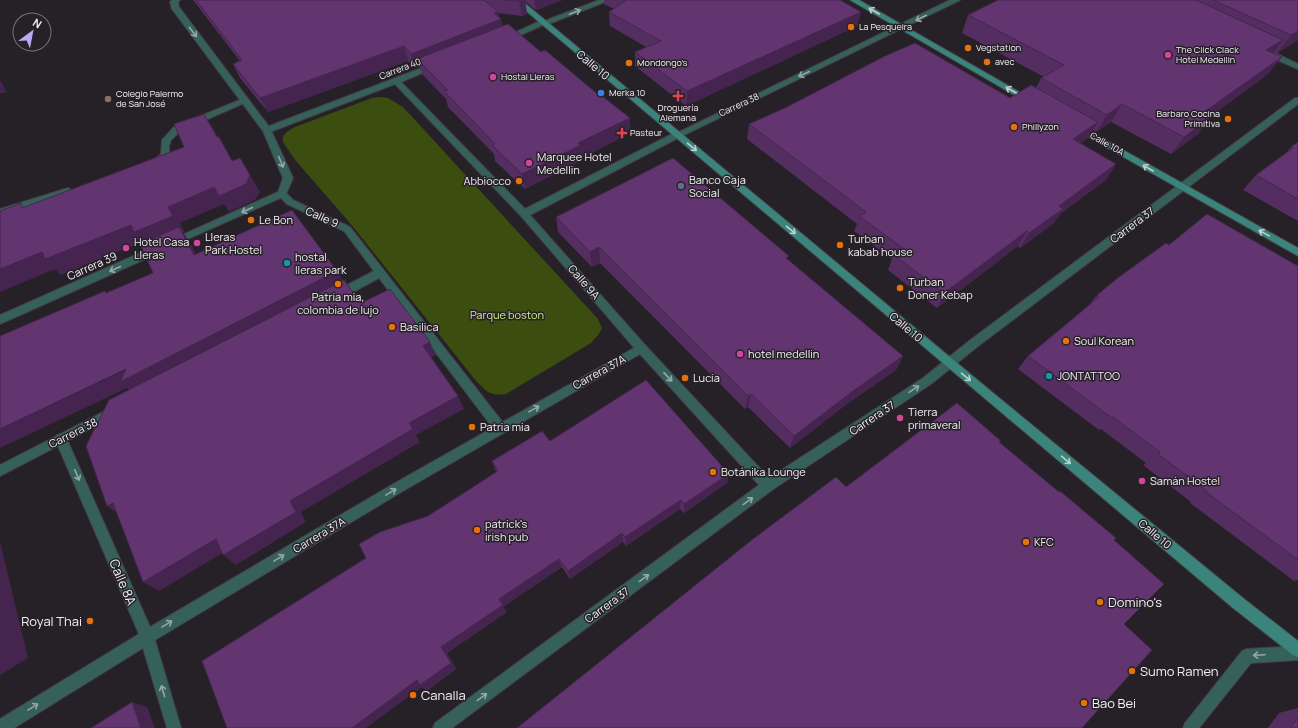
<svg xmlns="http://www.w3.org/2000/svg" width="1298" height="728" font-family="Manrope,sans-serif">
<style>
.green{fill:#3c4d10}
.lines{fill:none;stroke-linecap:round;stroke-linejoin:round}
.service-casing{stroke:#433e44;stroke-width:2}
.pedestrian-casing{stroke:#433e44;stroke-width:2}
.minor-casing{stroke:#433e44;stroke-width:2}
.tertiary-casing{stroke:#433e44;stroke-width:2}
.secondary-casing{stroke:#433e44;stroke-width:2}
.service{fill:#36615b;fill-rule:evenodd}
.pedestrian{fill:#36615b;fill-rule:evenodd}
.minor{fill:#36615b;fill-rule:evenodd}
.tertiary{fill:#36615b;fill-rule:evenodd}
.secondary{fill:#3b847b;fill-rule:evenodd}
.wall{fill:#542e61}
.shaded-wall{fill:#45254f}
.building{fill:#623571;stroke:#45254f}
.oneway{stroke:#bcd0d0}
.oneway2{stroke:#95a8a8}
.food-dot{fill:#e8710a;stroke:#262127;stroke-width:1.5}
.hotel-dot{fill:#d1479c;stroke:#262127;stroke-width:1.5}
.shop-dot{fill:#3f7fe0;stroke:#262127;stroke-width:1.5}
.health-dot{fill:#e0444e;stroke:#262127;stroke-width:1.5}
.education-dot{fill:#8d6e63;stroke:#262127;stroke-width:1.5}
.service-dot{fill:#5c6f8a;stroke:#262127;stroke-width:1.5}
.culture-dot{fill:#0f9aa8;stroke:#262127;stroke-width:1.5}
.labels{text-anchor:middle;stroke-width:3;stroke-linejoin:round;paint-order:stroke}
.far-poi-label{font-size:9px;fill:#f4f0f5;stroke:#262127;text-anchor:start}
.far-street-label{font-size:9px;fill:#f4f0f5;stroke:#262127}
.street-label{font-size:11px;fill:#f4f0f5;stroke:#262127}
.poi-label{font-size:11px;fill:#f4f0f5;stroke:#262127;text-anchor:start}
.park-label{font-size:11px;fill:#cff388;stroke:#262127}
.near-street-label{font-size:13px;fill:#f4f0f5;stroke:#262127}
.near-poi-label{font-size:13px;fill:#f4f0f5;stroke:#262127;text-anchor:start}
</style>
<rect width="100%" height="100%" fill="#262127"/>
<path class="green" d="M379,97L388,98L403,107L598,319L602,328L599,334L591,343L506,394C491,396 488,393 477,382L350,223L296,161L283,142V136L288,131L295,127L372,98Z"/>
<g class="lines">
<defs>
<path id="service" d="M242,99H248L249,101L180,131L171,140L169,146V154C165,161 159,168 150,166L149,164L161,154L162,140L174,127Z
M68,188L73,191L71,193L0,215V209Z"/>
<path id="pedestrian" d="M540,21H546L547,23L508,41H505L501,39Z
M432,64H435L439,66L401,82L525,209L674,133H680L681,135L680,137L530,215L645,345L646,348L645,351L641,352L637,351L521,216L395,84L270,132L267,133L263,130L264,128Z
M282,191L285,192L293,200L350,227L504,424L506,428L504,432L500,433L496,432L379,278L342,298H334L333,295L334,292L374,271L344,231L287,204L277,194Z
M113,407L117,409L119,412L117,415L0,476V465Z"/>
<path id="minor" d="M172,0H180L178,2L179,7L270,128L293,178L285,196L174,245L171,244L169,242L171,240L278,192L283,178L263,131L172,9L170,2Z
M599,0H610L546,25H540L539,23Z
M950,0H960L680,137H674L673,135Z
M1265,51H1271L1298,64V69L1265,55Z
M1295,98H1298V104L977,347L931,384L772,490L452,728H433L435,723L759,485L640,354L403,491L155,640L181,728H167L143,648L14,728H0V719L139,634L55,439L57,435L61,434L65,435L150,627L395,483L641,344L645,345L769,478L923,378L969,341Z
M158,245L163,249L161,252L0,324V315Z"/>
<path id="tertiary" d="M1298,646V660L1251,663L1199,728H1183L1185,723L1242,651L1247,649Z"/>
<path id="secondary" d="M513,0H521L992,392L1243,598L1298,641V657L1293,655L1233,608Z
M850,0H859L1035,101L1031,103H1028Z
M1077,124L1298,248V256L1074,129L1073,127L1074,125Z"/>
</defs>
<use href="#service" class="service-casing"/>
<use href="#pedestrian" class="pedestrian-casing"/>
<use href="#minor" class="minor-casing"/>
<use href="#tertiary" class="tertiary-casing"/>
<use href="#secondary" class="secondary-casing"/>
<use href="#service" class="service"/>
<use href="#pedestrian" class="pedestrian"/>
<use href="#minor" class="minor"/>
<use href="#tertiary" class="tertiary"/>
<use href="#secondary" class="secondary"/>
</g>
<path class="wall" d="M193,0H562L536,10L525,1L527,14L522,16L498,13L499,18L501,19L502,26L630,133L582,158V160L525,189L495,161L494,154L448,107L446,99L422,74L419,66L415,68L408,61L268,112L240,78L233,64L240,61Z
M604,0H840L861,12L857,26L686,106L635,66V52L646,47L610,26L609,12L614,9L604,4Z
M998,0H1298V40L1277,53L1274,51L1273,53L1268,74L1211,116L1198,134L1171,154L1111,122L1096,132L1093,130L1088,138L1080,143L1116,164L1106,180L1061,213L1053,224L1020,248L1018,246L937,308L888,270L892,259L854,231L857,224L747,139L749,124L1010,98L1036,88L1041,78L1044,77L962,33L968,15Z
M1298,142V221L1243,190L1256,175L1286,153L1291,147Z
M556,217L788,260L903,356L896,370L847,404L790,448L748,407L745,409L600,263L592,267L558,232Z
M1169,245L1298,266V580L1294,581L1190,503L1191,502L1143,465L1146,463L1101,429L1099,430L1018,369L1028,356L1088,306L1097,295Z
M550,441L729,474L727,483L684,513L680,509L626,546L623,542L570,579L562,567L503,607L507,612L447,653L456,669L427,691L422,687L428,516L496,472L492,461Z
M1298,708V728H1268L1279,713Z"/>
<path class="shaded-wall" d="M523,0H525L527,14L522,16L519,1Z
M534,0H562L536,10Z
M498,12L500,20L501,19L504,34L417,59L419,66L415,68L411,54Z
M861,12L857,26L686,106L687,91Z
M1298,31V40L1277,53L1291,35Z
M1283,40L1270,57L1266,50Z
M404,46L408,61L268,112L260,98Z
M1282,57L1268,74L1191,130L1204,112Z
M0,80L7,92L0,94Z
M1122,104L1111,122L1096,132L1107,115Z
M204,114L214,130L227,154L217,137Z
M1212,116L1198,134L1171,154L1184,137Z
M630,118V133L582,158V160L525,189L522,174L578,143Z
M1098,122L1088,138L1064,154L1073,139Z
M240,158L260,192L255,200L229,212L224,204L180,223L185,232H183L189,241L204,269L147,248L142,242L61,275L55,269L0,292V269L42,252L168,207Z
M1116,164L1106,180L1061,213L1053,224L1020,248L1029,233L1059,206Z
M1027,231L1018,246L937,308L944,293Z
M599,247L600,263L592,267L590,252Z
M337,271L345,285L134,394L127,388L0,448V429Z
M430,342L436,355L429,359L423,346Z
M903,356L896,370L847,404L790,448L794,436L853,391Z
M751,394L748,407L745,409L748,396Z
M458,396L464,409L416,435L420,442L301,512L306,522L236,565L223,555L290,501L409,423Z
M729,474L727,483L684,513V504Z
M681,500L680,509L626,546L625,537Z
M113,503L123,517L107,506Z
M622,533L623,542L570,579L568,571Z
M216,539L229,549L159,591L143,582Z
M0,542L28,658L0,675Z
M559,559L562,567L503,607L507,612L447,653L456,669L427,691L422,687L366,728H352L441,647L499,599Z
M132,702L147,707L155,728H141Z"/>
<path class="building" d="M196,0H484L498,12L494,13L501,19L411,54L404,46L260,98L233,64L242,60Z
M505,0H523L519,1Z
M623,0H840L861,12L687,91L635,52L661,41L609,12L625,1Z
M998,0H1196L1283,40L1266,50L1282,57L1204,112L1212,116L1184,137L1122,104L1107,115L1041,78L1064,65L968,15Z
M1213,0H1298V31L1291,35Z
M508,24L541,52L545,50L601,97L602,96L630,118L578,143L581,145L522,174L492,145L495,144L444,91L448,90L417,59Z
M915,43L1010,98L1031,85L1098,122L1073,139L1116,164L1059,206L1063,209L1029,233L1027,231L944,293L894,255L903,248L859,216L866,212L749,124L787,107L885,56Z
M204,114L217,137H219L232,161L240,158L250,175L246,184L219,196L214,187L168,207L173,216L134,232L131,225L45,259L42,252L0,269V211L21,203L22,208L184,147L174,124Z
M1298,142V199L1256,175L1293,148L1291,147Z
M673,158L789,256L786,258L903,356L853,391L794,436L751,394L748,396L599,247L590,252L556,217Z
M292,210L337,271L120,382L126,369L0,429V336L105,291L106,293L153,273L140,244L179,227L194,255Z
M1207,214L1298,266V560L1206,492L1207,491L1158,454L1160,452L1113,417L1112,418L1028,356L1099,297L1097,295L1119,277L1166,243L1169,245Z
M344,280L361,303L390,289L430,342L423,346L458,396L409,423L413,429L290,501L296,512L223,555L216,539L143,582L113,503L107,506L86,446L109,400Z
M646,380L729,474L684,504L681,500L625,537L622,533L568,571L559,559L499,599L503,605L441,647L451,663L420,685L417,680L352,728H227L202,661L366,558L359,544L380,532L428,516L498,471L492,461L542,431L550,441Z
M957,403L1001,441L999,442L1059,492L1060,491L1116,538L1114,540L1164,584L1124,624L1152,650L1082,728H517L753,539L836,477L846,487Z
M132,702L141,728H91Z
M1298,718V728H1290Z"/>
<defs><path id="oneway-shaft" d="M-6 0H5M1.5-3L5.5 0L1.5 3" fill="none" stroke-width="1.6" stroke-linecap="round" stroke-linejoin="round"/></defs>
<g class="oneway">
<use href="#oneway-shaft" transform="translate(874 11) rotate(-150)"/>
<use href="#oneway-shaft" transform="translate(1011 90) rotate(-150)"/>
<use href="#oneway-shaft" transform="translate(692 147) rotate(40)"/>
<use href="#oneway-shaft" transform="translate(1148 168) rotate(-150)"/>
<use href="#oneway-shaft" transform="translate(791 230) rotate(40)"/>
<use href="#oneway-shaft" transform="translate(1264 233) rotate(-151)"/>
<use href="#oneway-shaft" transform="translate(966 377) rotate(40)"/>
<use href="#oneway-shaft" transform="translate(1066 460) rotate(40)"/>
</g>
<g class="oneway2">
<use href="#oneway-shaft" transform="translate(575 12) rotate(-21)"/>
<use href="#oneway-shaft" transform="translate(921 18) rotate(153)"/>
<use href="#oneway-shaft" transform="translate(193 32) rotate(53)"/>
<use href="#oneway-shaft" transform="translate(804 74) rotate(155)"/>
<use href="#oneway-shaft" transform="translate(281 162) rotate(67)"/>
<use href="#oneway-shaft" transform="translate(247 210) rotate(156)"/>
<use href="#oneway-shaft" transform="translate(115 269) rotate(156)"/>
<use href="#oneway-shaft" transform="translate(668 377) rotate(47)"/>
<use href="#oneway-shaft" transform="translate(914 389) rotate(-34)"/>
<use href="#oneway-shaft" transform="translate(534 409) rotate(-29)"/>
<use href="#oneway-shaft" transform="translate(77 475) rotate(67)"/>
<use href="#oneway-shaft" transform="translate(391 492) rotate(-31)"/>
<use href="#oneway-shaft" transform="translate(748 501) rotate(-36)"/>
<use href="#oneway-shaft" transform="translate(279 558) rotate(-31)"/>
<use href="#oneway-shaft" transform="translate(644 578) rotate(-36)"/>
<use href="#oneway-shaft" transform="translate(167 624) rotate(-31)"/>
<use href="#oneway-shaft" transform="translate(1259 655) rotate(177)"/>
<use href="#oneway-shaft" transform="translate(163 691) rotate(-106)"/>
<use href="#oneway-shaft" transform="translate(482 697) rotate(-36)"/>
<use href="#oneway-shaft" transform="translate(33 707) rotate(-32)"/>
</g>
<g class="food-dot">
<circle cx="851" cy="27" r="4"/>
<circle cx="968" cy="48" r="4"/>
<circle cx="987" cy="62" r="4"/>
<circle cx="629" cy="63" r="4"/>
<circle cx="1228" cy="119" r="4"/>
<circle cx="1014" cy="127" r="4"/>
<circle cx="519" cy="181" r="4"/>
<circle cx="251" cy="220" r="4"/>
<circle cx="840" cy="245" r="4"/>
<circle cx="338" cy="284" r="4"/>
<circle cx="900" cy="288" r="4"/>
<circle cx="392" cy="327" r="4"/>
<circle cx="1066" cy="341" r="4"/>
<circle cx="685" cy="378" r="4"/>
<circle cx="472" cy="427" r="4"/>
<circle cx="713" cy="472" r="4"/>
<circle cx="477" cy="530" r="4"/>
<circle cx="1026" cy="542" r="4"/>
<circle cx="1100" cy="602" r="4"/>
<circle cx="90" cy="621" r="4"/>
<circle cx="1132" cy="671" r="4"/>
<circle cx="413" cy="695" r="4"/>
<circle cx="1084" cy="703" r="4"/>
</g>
<g class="hotel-dot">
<circle cx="1168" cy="55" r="4"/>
<circle cx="493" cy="77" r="4"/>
<circle cx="529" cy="163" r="4"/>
<circle cx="197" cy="243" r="4"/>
<circle cx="126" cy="248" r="4"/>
<circle cx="740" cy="354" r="4"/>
<circle cx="900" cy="418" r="4"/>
<circle cx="1142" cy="481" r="4"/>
</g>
<circle class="shop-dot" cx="601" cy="93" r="4"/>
<g class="health-dot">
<path d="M676 90h4v4h4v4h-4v4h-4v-4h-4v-4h4z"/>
<path d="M620 127h4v4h4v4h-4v4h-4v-4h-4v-4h4z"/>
</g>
<circle class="education-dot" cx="108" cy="99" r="4"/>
<circle class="service-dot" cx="681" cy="186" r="4"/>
<g class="culture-dot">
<circle cx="287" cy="263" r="4"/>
<circle cx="1049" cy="376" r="4"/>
</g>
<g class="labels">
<g class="far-poi-label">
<text x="859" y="30">La Pesqueira</text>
<text x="976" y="51">Vegstation</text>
<text x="1176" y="53">The Click Clack<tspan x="1176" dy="10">Hotel Medellin</tspan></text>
<text x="995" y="65">avec</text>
<text x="637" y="66">Mondongo's</text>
<text x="501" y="80">Hostal Lleras</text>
<text x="609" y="96">Merka 10</text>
<text x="116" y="97">Colegio Palermo<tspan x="116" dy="10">de San José</tspan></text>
<text x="678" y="111" text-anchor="middle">Droguería<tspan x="678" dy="10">Alemana</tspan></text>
<text x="1220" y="117" text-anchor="end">Barbaro Cocina<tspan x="1220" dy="10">Primitiva</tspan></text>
<text x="1022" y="130">Phillyzon</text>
<text x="630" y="136">Pasteur</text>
</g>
<g class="far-street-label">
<text transform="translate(400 69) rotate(-21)" y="3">Carrera 40</text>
<text transform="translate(739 105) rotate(-25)" y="3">Carrera 38</text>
<text transform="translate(1107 144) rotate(30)" y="3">Calle 10A</text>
</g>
<g class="street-label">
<text transform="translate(593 65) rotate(40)" y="4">Calle 10</text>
<text transform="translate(322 217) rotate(24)" y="4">Calle 9</text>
<text transform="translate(1132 225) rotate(-37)" y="4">Carrera 37</text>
<text transform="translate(92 266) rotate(-24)" y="4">Carrera 39</text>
<text transform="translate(584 282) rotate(49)" y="4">Calle 9A</text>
<text transform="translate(906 327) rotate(40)" y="4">Calle 10</text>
<text transform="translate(599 372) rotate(-29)" y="4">Carrera 37A</text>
<text transform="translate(872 418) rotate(-34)" y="4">Carrera 37</text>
<text transform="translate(73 433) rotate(-27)" y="4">Carrera 38</text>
<text transform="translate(1155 534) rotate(40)" y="4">Calle 10</text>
<text transform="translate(319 535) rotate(-31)" y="4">Carrera 37A</text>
<text transform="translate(607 605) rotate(-36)" y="4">Carrera 37</text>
</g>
<g class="poi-label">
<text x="537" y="161">Marquee Hotel<tspan x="537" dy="13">Medellin</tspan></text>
<text x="689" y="184">Banco Caja<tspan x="689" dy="13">Social</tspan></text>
<text x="511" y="185" text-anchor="end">Abbiocco</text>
<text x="259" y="224">Le Bon</text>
<text x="205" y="241">Lleras<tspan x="205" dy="13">Park Hostel</tspan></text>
<text x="848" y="243">Turban<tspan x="848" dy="13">kabab house</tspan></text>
<text x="134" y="246">Hotel Casa<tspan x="134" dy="13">Lleras</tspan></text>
<text x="295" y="261">hostal<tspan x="295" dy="13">lleras park</tspan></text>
<text x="908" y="286">Turban<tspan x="908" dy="13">Doner Kebap</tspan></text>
<text x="338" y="301" text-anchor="middle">Patria mia,<tspan x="338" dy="13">colombia de lujo</tspan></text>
<text x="400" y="331">Basilica</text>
<text x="1074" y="345">Soul Korean</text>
<text x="748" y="358">hotel medellin</text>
<text x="1057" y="380">JONTATTOO</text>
<text x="693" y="382">Lucia</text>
<text x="908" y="416">Tierra<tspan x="908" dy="13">primaveral</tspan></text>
<text x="480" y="431">Patria mia</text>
<text x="721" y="476">Botánika Lounge</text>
<text x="1150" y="485">Samán Hostel</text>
<text x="485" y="528">patrick's<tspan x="485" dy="13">irish pub</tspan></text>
<text x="1034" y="546">KFC</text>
</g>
<g class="park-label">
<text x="507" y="319">Parque boston</text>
</g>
<g class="near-street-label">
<text transform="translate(123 582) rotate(67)" y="5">Calle 8A</text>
</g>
<g class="near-poi-label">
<text x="1108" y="607">Domino's</text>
<text x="82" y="626" text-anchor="end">Royal Thai</text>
<text x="1140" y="676">Sumo Ramen</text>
<text x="421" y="700">Canalla</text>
<text x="1092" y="708">Bao Bei</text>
</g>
</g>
<g transform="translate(32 32) rotate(32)"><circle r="19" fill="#262127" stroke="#787479"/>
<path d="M0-3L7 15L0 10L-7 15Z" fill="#baaaf6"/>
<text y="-6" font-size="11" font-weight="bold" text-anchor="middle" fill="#f4f0f5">N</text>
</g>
</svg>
